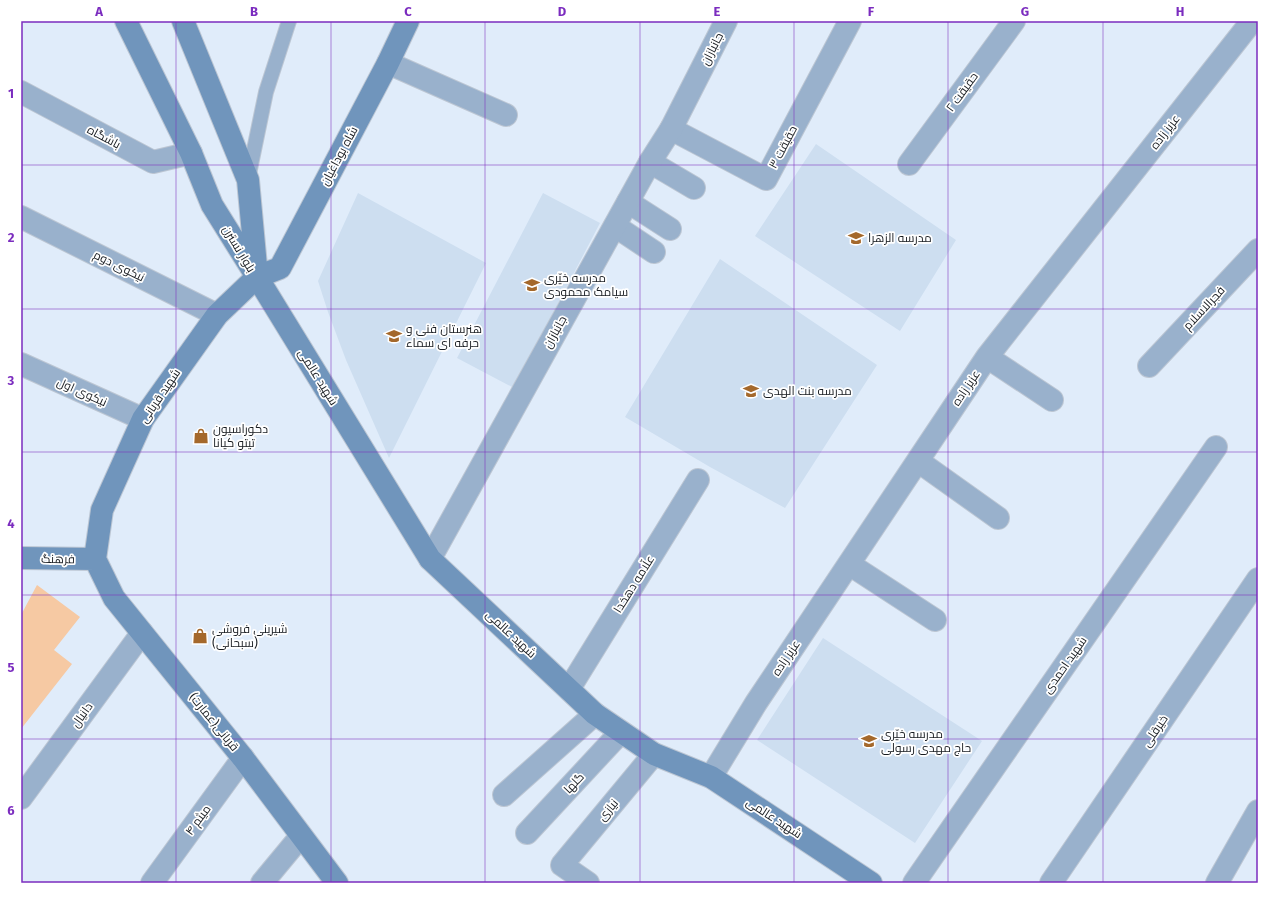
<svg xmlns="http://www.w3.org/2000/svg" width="1279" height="904" font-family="'Fira Sans',Cairo,sans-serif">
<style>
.built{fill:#cddef0}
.green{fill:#f6c9a3}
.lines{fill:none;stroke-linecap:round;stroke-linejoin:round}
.service-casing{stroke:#bcc6d3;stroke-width:16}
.minor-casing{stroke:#bcc6d3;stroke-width:24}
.tertiary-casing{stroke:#bcc6d3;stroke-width:24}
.secondary-casing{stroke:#bcc6d3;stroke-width:24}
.service{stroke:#99b1cc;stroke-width:14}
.minor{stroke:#99b1cc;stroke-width:22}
.tertiary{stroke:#99b1cc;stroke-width:22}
.secondary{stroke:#7095bc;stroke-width:22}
.grid{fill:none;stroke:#7b2cbf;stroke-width:1;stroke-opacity:0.55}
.labels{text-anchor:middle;stroke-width:3.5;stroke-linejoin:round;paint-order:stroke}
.street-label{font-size:12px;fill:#171b20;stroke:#fff}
.poi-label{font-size:12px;fill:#171b20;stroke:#fff;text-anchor:start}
.neatline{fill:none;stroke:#7b2cbf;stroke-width:1.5}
.grid-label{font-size:13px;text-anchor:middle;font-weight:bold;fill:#7b2cbf}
</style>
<rect width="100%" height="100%" fill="#e0ecfa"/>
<path class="built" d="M816,144L956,240L900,331L755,236Z
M358,193L486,263L389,458L346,360L328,312L318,281Z
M543,193L600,223L514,388L457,358Z
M720,259L877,365L785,508L710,467L625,417Z
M823,638L982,741L915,843L757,740Z"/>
<path class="green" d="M37,585L80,617L54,650L72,664L21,729V615Z"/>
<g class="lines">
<defs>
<path id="service" d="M248,179L266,92L289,21"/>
<path id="minor" d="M388,63L506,115
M21,92L153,162L191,153
M671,129L766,179L850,21
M650,162L694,188
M909,164L1014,21
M628,202L670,229
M21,217L217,315
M615,226L654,252
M987,357L1052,400
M21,364L143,419
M1149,366L1258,250
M918,461L998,518
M849,564L935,620
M569,689L698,480
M711,777L756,703L987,357L1252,21
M504,795L595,714
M21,798L142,633
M527,833L620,733
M152,883L243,758
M262,883L301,836
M588,883L562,865L654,754
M914,883L1216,447
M1051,883L1258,579
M1217,883L1258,811"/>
<path id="tertiary" d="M430,559L650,162L671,129L726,21"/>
<path id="secondary" d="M126,21L191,153L212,205L257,277L248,180L183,21
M257,277L430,559L595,714L654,754L711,777L871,883
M21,558L95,559
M95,559L102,510L143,419L217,315L257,277L280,268L388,63L408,21
M95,559L114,598L243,758L337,883"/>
</defs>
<use href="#service" class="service-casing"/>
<use href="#minor" class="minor-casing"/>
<use href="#tertiary" class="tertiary-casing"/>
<use href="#secondary" class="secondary-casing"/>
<use href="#service" class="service"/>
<use href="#minor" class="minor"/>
<use href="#tertiary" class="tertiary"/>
<use href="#secondary" class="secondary"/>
</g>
<path class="grid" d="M176,21V883M331,21V883M485,21V883M640,21V883M794,21V883M948,21V883M1103,21V883M21,165H1258M21,309H1258M21,452H1258M21,595H1258M21,739H1258"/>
<defs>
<symbol id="school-bare" viewBox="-9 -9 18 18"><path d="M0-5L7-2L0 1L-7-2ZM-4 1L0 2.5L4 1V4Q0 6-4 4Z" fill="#a4682b" stroke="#fff" stroke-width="2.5" paint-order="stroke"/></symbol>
<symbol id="shop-bare" viewBox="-9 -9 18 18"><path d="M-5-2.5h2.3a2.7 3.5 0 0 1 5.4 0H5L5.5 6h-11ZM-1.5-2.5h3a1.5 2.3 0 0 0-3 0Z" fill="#a4682b" stroke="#fff" stroke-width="2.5" paint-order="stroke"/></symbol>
</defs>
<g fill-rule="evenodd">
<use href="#school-bare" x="845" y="227" width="22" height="22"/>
<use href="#school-bare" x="521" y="274" width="22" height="22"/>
<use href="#school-bare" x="383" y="325" width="22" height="22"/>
<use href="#school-bare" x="740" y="380" width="22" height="22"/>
<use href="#shop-bare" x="190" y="425" width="22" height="22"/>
<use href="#shop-bare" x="189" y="625" width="22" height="22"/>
<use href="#school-bare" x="858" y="730" width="22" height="22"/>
</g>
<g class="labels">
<g class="street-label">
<text transform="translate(712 49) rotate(-63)" y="4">جانبازان</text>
<text transform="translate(962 92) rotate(-54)" y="4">حقیقت ۲</text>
<text transform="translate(1165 132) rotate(-52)" y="4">عزیز زاده</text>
<text transform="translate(104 137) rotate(28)" y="4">باشگاه</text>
<text transform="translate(783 147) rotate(-62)" y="4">حقیقت ۳</text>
<text transform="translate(339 156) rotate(-62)" y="4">شاه بوداغیان</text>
<text transform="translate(239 249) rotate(59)" y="4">بلوار نسترن</text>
<text transform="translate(119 266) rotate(26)" y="4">نیکوی دوم</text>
<text transform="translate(1204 308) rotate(-47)" y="4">فجرالاسلام</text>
<text transform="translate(555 332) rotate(-61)" y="4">جانبازان</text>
<text transform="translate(318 377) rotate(58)" y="4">شهید عالمی</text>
<text transform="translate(966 388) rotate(-56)" y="4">عزیز زاده</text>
<text transform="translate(82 392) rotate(24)" y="4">نیکوی اول</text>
<text transform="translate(160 396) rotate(-56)" y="4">شهید قربانی</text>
<text transform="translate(58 559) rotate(1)" y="4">فرهنگ</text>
<text transform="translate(634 584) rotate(-58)" y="4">علّامه دهخدا</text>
<text transform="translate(511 634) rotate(43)" y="4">شهید عالمی</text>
<text transform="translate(786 658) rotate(-56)" y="4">عزیز زاده</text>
<text transform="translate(1065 665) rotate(-55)" y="4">شهید احمدی</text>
<text transform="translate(82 715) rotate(-54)" y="4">دانیال</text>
<text transform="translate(214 722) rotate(51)" y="4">(عمارت)قربانی</text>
<text transform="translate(1155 731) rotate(-56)" y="4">خیرقلی</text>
<text transform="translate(574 783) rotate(-47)" y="4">گلها</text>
<text transform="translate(608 810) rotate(-50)" y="4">نیازی</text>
<text transform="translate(774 818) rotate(33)" y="4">شهید عالمی</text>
<text transform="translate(198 820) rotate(-54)" y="4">میثم ۴</text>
</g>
<g class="poi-label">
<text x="868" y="242">مدرسه الزهرا</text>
<text x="544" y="282">مدرسه خیّری<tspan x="544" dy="14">سیامک محمودی</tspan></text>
<text x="406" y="333">هنرستان فنی و<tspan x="406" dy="14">حرفه ای سماء</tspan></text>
<text x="763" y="395">مدرسه بنت الهدی</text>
<text x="213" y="433">دکوراسیون<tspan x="213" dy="14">تیتو کیانا</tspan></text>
<text x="212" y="633">شیرینی فروشی<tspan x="212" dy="14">(سبحانی)</tspan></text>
<text x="881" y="738">مدرسه خیّری<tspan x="881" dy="14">حاج مهدی رسولی</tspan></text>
</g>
</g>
<rect width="1279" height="904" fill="none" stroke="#ffffff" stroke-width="44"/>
<rect x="22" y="22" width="1235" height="860" class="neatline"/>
<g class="grid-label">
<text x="99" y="16">A</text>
<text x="254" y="16">B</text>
<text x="408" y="16">C</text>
<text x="562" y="16">D</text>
<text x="717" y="16">E</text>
<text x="871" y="16">F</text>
<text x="1025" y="16">G</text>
<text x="1180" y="16">H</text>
<text x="11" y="98">1</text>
<text x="11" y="242">2</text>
<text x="11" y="385">3</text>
<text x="11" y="528">4</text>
<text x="11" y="672">5</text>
<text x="11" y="815">6</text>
</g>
</svg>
